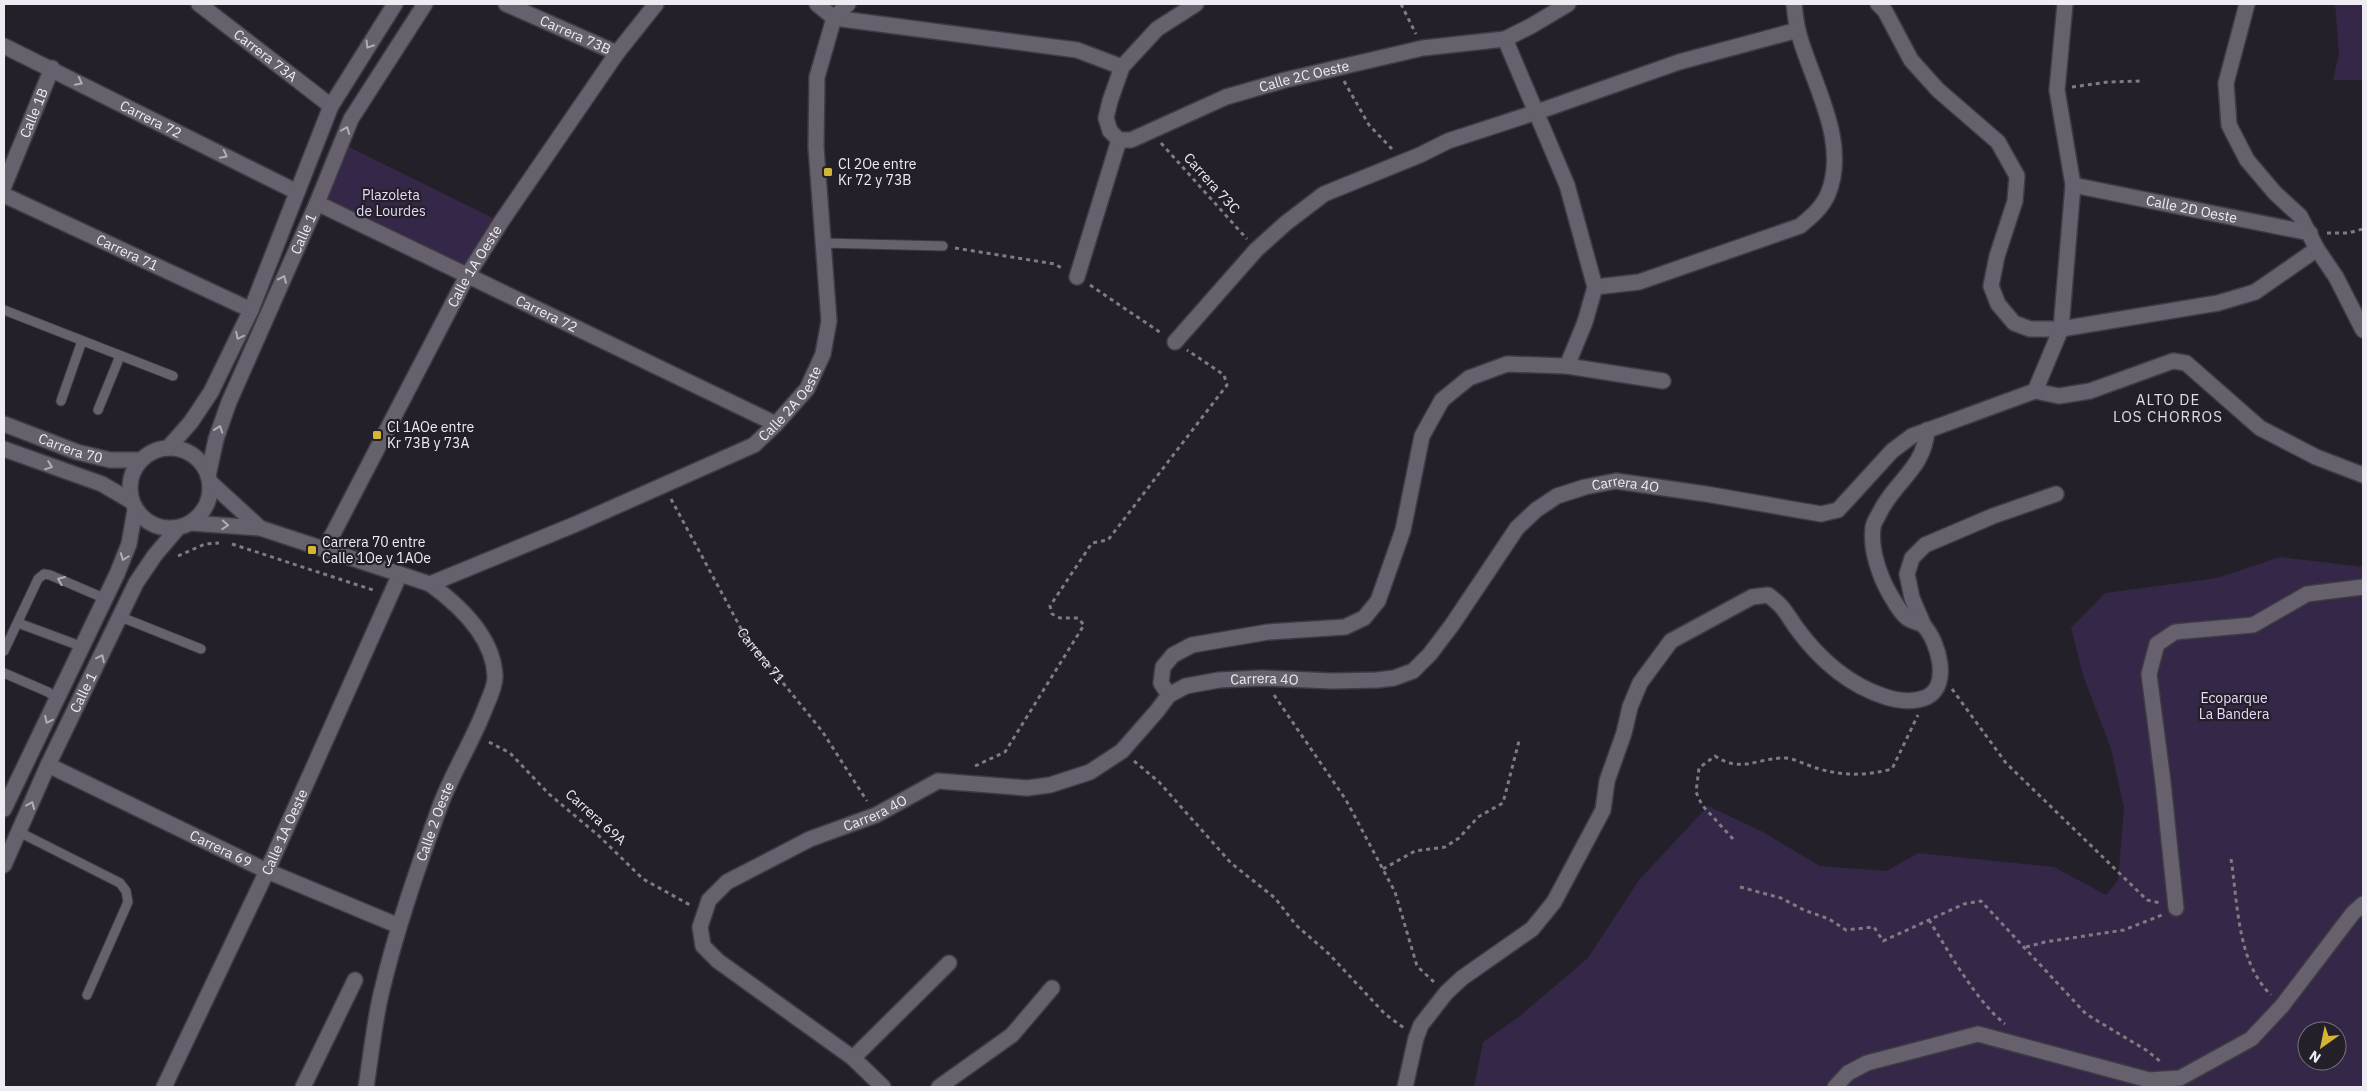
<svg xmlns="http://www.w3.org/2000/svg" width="2367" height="1091" font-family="'IBM Plex Sans',sans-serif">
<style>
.green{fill:#352747;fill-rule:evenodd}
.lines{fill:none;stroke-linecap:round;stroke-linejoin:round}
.service-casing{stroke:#3e3c43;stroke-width:11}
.minor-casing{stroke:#3e3c43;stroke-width:18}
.tertiary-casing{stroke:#3e3c43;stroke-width:18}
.secondary-casing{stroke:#3e3c43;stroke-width:18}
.path{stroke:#7e7b82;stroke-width:3;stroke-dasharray:4 4;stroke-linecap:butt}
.service{stroke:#66616c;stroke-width:9}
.minor{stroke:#66616c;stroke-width:15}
.tertiary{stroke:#66616c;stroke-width:15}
.secondary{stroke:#66616c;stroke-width:15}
.oneway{stroke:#b1adb6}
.poi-dot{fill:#d5b534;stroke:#242029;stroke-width:2}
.labels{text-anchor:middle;stroke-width:4.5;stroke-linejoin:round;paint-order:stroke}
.street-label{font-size:14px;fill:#eeecf2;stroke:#242029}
.poi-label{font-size:14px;fill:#eeecf2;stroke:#242029;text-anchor:start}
.park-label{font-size:14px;fill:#e7dafa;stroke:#242029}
.neighbourhood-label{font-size:15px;letter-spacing:1px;fill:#e0dbe8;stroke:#242029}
</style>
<rect width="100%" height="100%" fill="#242029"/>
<path class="green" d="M2335,4H2363V80H2333L2339,53Z
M341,143L501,222L467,276L317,203Z
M2280,557L2363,567V1087H1474L1483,1042L1520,1016L1588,958L1639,880L1708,806L1763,832L1820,866L1887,871L1918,853L2054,867L2106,895L2118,880L2124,808L2111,749L2083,675L2071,628L2105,593L2217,578ZM2307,1031H2337V1061H2307Z"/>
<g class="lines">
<defs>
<path id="service" d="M822,243L943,246
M4,310L173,376
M61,401L82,341
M98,410L120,356
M121,617L201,649
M18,623L83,647
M4,651L38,579L44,574L50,575L106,599
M4,673L48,692L58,699
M19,832L120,883L126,891L128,902L87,995"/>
<g id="minor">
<path id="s2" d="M199,4L331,106"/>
<path id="s3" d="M506,4L617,53"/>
<path d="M817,4L834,18L1077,50L1122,67"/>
<path d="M1878,4L1885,11L1911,60L1938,90L1998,142L2017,176L2015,201L1997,256L1991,286L1998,304L2014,323L2030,329H2061L2218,303L2255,292L2317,249"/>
<path d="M2247,4L2226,83L2229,125L2247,160L2275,193L2300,216L2317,249L2336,277L2363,330"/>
<path id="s4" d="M4,46L297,192"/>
<path id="s5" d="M2073,185L2310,233"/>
<path id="s6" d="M4,186L52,68"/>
<path id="s7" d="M4,195L251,310"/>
<path id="s8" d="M317,203L776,424"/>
<path d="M1077,277L1119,140"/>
<path d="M1595,287L1639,282L1800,226C1811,217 1822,208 1828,194C1850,141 1811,81 1798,31C1796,22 1795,13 1794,4"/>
<path d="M1175,342L1256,250L1286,223L1324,194L1420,155L1448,141L1537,112L1679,62L1798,30"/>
<path d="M1567,366L1663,381"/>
<path d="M2035,391L2061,329L2073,185L2057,90L2065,4"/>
<path d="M2035,391L2059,396L2090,391L2173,361L2186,363L2260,428L2316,457L2363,475"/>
<path id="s9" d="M325,549L467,276L501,222L617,53L656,4"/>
<path d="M1924,626L1912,598L1907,574L1912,558L1925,545L1993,516L2056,494"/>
<path d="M1169,695L1161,683L1163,667L1173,655L1192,645L1268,632L1345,627L1364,618L1378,601L1403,530L1422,436L1442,400L1469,378L1507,364L1567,366L1585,322L1595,287L1567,185L1505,39"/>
<path id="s10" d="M48,765L267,871L399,926"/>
<path d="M2176,908L2163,782L2149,674L2157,644L2175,632L2253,625L2307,594L2363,587"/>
<path d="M853,1058L949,963"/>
<path id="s11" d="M164,1087L267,871L400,574"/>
<path d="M303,1087L355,980"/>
<path id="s12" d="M366,1087C371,1056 374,1024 381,994C396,930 418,867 440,806C453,771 473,741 486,706C490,697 495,686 495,677C494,637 459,605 430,584"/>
<path id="s13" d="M883,1087L853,1058L718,961L703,946L700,927L709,900L727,882L810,839L876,815L938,781L1027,788L1050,785L1090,772L1122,751L1157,711L1169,695L1186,686L1219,680L1262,678L1332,681L1377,680L1394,678L1413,671L1430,654L1452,625L1517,528L1536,510L1557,496L1585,487L1616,481L1706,494L1821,514L1838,510L1892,451L1912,436L2035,391"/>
<path d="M939,1087L1012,1035L1052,988"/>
<path d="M1405,1087L1416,1038L1421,1025L1446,993L1462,978L1532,929L1554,902L1603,810L1607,781L1624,733L1630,707L1640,683L1671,641L1752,597L1768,595C1783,606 1785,611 1795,626C1818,658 1848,685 1886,697C1899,701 1913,703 1927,697C1951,685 1938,641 1924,626C1920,622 1912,622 1907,618C1901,613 1895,603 1891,596C1880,578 1870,549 1873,528C1873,523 1877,518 1879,514C1894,481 1924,470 1927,430"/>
<path d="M1835,1087L1848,1073L1867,1063L1978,1034L2149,1080L2180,1078L2251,1039L2282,1006L2353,913L2363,904"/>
</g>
<g id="tertiary">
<path id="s14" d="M1196,4L1157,29L1122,67L1110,101L1106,118L1110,131L1119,140H1131L1226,97L1285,80L1423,48L1505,39L1531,26L1568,4"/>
<path id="s15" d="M4,424L77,452L110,460H141"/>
<circle cx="170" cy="488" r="40"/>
<path d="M168,448L191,422L211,392L251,310L331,106L395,4"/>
<path d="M4,449L102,484L131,501"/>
<path id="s16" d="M208,476L216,439L229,402L317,203L351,119L425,4"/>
<path d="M210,482L260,528"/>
<path id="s17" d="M191,523L260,528L430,584L576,524L754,445L776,424L807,389L823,354L829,321L816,147L817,77L834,18L848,4"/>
</g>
<g id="secondary">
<path d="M4,809L117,574L129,544L135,510"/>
<path id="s18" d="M4,865L48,765L136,583L155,555L178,528"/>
</g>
</defs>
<use href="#service" class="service-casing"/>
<use href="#minor" class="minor-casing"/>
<use href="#tertiary" class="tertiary-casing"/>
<use href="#secondary" class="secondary-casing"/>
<g class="path">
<path d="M1401,4L1416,34"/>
<path d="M1344,81L1369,125L1392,149"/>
<path d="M2072,87L2108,82L2141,81"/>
<path d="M1161,143L1247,239"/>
<path d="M2327,233H2348L2363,229"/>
<path d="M955,248L1055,264L1063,269"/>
<path d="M1090,285L1161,333"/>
<path id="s1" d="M671,499L745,636L822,731L867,801"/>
<path d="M232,544L376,591"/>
<path d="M178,556L205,544L219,543"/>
<path d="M1952,689L2006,763L2147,900L2160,903"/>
<path d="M1274,695L1346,800L1395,892L1417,966L1435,983"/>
<path d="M489,742L510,753L549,794L599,836L643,879L690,905"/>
<path d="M1134,761L1159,782L1231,863L1275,898L1296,925L1329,954L1385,1014L1404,1028"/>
<path d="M975,766L1005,752L1084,625L1078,618H1060L1052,614L1050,606L1092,543L1108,540L1227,385L1224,375L1187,350"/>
<path d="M1733,839L1702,805L1696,792L1699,768L1715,756C1741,773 1755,759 1782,758C1792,757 1806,765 1816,768C1842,776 1865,776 1892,769L1918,715"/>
<path d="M2231,859C2238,904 2237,962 2271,995"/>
<path d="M1383,869L1415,851L1445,847L1459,838L1478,817L1503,803L1519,741"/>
<path d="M1740,887L1781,898L1804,910L1829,919L1846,930L1874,927L1883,941L1964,904L1981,901L2086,1014L2146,1050L2161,1062"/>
<path d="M1929,920C1949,952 1976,1001 2005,1024"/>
<path d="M2026,947L2045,942L2124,930L2162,915"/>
</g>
<use href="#service" class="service"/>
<use href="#minor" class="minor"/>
<use href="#tertiary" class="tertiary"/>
<use href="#secondary" class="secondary"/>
</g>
<defs><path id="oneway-chevron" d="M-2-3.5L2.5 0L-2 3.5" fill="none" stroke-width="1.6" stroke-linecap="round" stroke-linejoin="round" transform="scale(1.25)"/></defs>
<g class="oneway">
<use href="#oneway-chevron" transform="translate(369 45) rotate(122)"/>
<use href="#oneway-chevron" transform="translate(79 82) rotate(27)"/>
<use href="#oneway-chevron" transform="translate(346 130) rotate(-68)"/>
<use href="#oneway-chevron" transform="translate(224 155) rotate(27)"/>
<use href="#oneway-chevron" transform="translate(283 279) rotate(-66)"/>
<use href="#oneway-chevron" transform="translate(239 336) rotate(116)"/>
<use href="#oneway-chevron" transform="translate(219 429) rotate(-71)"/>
<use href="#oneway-chevron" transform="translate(49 466) rotate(21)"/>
<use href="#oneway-chevron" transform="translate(225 525) rotate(4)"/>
<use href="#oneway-chevron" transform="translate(124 557) rotate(111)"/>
<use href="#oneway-chevron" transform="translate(61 580) rotate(-157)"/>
<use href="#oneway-chevron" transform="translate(101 658) rotate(-64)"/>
<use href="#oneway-chevron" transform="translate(48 720) rotate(116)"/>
<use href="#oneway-chevron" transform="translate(31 805) rotate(-67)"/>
</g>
<g class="poi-dot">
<rect x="823" y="167" width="10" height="10" rx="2.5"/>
<rect x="372" y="430" width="10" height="10" rx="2.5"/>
<rect x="307" y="545" width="10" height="10" rx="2.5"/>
</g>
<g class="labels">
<g class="street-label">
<text dy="5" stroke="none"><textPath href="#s3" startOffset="76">Carrera 73B</textPath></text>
<text dy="5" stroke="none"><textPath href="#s2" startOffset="84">Carrera 73A</textPath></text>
<text dy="5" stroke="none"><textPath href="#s14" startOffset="375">Calle 2C Oeste</textPath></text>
<text dy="5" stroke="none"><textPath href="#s6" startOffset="79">Calle 1B</textPath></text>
<text dy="5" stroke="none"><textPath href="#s4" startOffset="164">Carrera 72</textPath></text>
<text transform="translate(1212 183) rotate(48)" y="5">Carrera 73C</text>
<text dy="5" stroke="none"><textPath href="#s5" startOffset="121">Calle 2D Oeste</textPath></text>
<text dy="5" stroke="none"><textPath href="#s16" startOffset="261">Calle 1</textPath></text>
<text dy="5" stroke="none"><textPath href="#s7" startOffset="136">Carrera 71</textPath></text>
<text dy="5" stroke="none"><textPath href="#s9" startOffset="320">Calle 1A Oeste</textPath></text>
<text dy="5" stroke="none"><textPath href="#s8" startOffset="255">Carrera 72</textPath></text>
<text dy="5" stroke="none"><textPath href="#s17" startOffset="656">Calle 2A Oeste</textPath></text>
<text dy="5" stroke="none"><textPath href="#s15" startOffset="71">Carrera 70</textPath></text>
<text dy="5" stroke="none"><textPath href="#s13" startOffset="1350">Carrera 4O</textPath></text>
<text dy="5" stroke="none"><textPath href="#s1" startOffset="181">Carrera 71</textPath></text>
<text dy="5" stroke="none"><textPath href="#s13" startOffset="901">Carrera 4O</textPath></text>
<text dy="5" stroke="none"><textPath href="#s18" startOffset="190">Calle 1</textPath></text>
<text dy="5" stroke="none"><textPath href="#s13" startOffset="466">Carrera 4O</textPath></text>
<text transform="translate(596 817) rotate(42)" y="5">Carrera 69A</text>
<text dy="5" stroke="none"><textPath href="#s12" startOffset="275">Calle 2 Oeste</textPath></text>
<text dy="5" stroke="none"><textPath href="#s11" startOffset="282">Calle 1A Oeste</textPath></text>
<text dy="5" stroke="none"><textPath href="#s10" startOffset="192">Carrera 69</textPath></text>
</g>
<g class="poi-label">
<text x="838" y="169">Cl 2Oe entre<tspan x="838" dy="16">Kr 72 y 73B</tspan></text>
<text x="387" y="432">Cl 1AOe entre<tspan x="387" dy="16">Kr 73B y 73A</tspan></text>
<text x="322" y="547">Carrera 70 entre<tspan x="322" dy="16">Calle 1Oe y 1AOe</tspan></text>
</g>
<g class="park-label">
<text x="391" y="200">Plazoleta<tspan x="391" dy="16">de Lourdes</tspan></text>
<text x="2234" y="703">Ecoparque<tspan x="2234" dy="16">La Bandera</tspan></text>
</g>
<g class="neighbourhood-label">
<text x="2168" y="405">ALTO DE<tspan x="2168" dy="17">LOS CHORROS</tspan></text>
</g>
</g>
<rect width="2367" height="1091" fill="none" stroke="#eeecf2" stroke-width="10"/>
<g transform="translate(2322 1046) rotate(213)"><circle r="24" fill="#242029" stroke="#757279"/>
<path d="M0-4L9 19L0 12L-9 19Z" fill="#d5b534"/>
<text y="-8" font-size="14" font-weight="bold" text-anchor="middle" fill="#eeecf2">N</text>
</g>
</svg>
